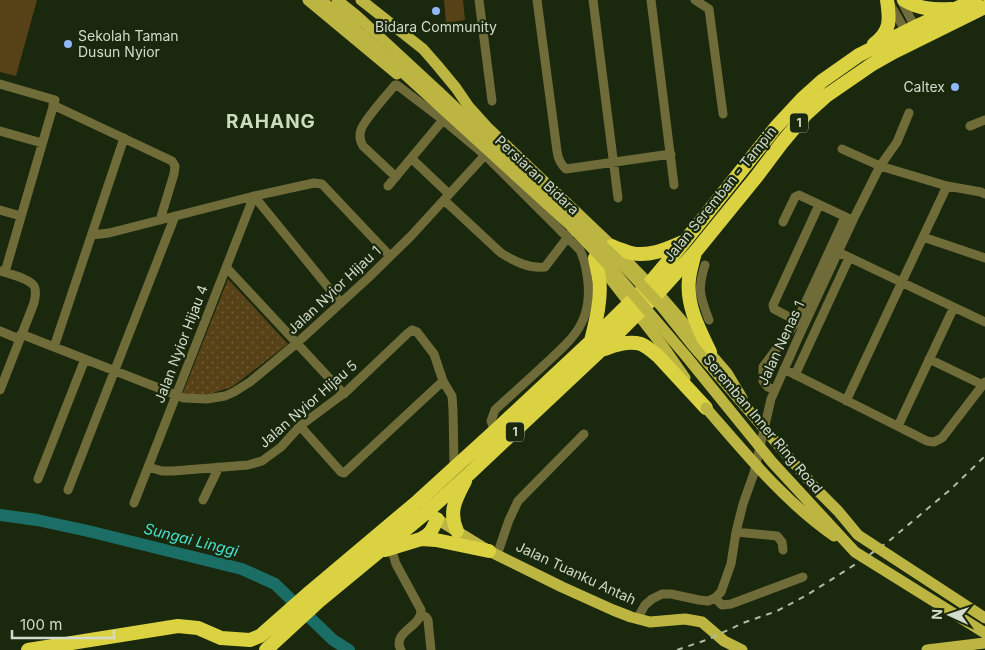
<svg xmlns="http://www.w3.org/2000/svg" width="985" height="650" font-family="Inter,sans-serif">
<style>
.park{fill:url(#park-dots)}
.pitch{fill:#574117}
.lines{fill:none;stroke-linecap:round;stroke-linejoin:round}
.river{stroke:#1a6e65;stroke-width:12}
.minor{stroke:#6f6c39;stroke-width:9}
.major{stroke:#bcb542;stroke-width:11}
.highway{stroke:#dbd242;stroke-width:14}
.rail{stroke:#b0baa7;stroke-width:2;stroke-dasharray:6 6;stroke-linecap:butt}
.major-bridge{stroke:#bcb542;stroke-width:11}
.poi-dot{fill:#91b8fd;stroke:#1a280d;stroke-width:2}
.labels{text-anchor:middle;stroke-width:4.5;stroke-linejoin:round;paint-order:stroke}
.shield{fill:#1a280d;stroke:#9ba592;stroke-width:1}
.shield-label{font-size:12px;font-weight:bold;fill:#d2dbcb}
.poi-label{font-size:14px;fill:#d2dbcb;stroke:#1a280d}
.street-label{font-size:14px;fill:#d2dbcb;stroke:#1a280d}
.water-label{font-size:15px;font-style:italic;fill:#47e0ce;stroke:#1a280d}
.district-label{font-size:19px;font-weight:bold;letter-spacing:1px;fill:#c9ddbb;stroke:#1a280d}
</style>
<defs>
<pattern id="park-dots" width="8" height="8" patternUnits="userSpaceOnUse" patternTransform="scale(1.25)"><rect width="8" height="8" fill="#574117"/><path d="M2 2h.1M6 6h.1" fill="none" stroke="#6e5c37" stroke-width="1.8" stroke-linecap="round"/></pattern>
</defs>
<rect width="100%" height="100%" fill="#1a280d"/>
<path class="park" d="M228,279L288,344L232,387L206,395H182Z"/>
<path class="pitch" d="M0,0H37L16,76L0,72Z
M444,0H463L465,20L446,23Z"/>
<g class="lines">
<path class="river" d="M0,515L37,520L88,531L242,569L275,584L333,640L349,650"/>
<path class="minor" d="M479,0L492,101
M537,0L557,151C558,159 560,164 566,169L671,154
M593,0L618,198
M651,0L674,185
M695,0L709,9L723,114
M901,0L915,27
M890,4L906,32
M0,84L55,100L5,272
M53,105L172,161L175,166L174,174L160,220
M970,126L985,120
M0,131L42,143
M842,149L880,166L947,186L981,192L985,194
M411,158L449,194
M396,177L363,146C360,141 359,136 361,130C363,121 387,95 395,85H397L443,120L485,155L580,250C585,261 587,271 588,283C592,324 571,340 543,366C527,381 511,395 495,410L491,421L493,426L496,430
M388,186L443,120
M254,196L341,303
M444,200L501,253C514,261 529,269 545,267L571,233
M0,210L21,216
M783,222L795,197L799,195L848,218
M92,235L109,233L254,196L314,183L322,184L390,256
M923,237L985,258
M838,252L985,322
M705,265C697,290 700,296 709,320
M226,267L344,394
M797,321L774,309L773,305L819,205
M0,331L19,339
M21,334L184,398L207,399L225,396L234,392L250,382L297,343L367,279L411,236L485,155
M54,347L124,138
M929,359L983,385
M784,369L927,441L934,442L942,438L985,382
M795,375L849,258
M0,390L34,303C35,298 37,291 34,286C30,279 10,274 1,271
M774,390L768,387L763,381V367L797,321L845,217
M846,401L947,186
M300,426L341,472L344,473L443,381
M898,426L954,307
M148,467L162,471H173L248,465L262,461L281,447L300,426L347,391L408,333L412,330L417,332L434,354L443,381L452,396L453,410L454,463L455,468
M38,479L85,359
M68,490L175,216
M203,500L219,467
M134,503L254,196
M736,532L777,536L782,542L783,550
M391,548L396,564L421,610C422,627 391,632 401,650
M497,555L509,520L518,501L584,434
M715,598L722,605L731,604L803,577
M421,615L426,617L428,620L431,650
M637,619L645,605L652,599L662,594H671L699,600L708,601L715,598L721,592L731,564L736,532L743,504L754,473L771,399L799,336L853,220L880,166L897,142L909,113"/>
<path class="major" d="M308,0L397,74
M321,0L354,28
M337,0L357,16L439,92
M361,0L423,49L437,65L456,88L469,107L487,127L612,246L658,293L727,373L742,398
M595,259L662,345L685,378
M432,515L445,524L489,551L562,587L613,610L631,617L650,622L685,619L702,622L724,641L742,650
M927,650L985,643"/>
<path class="highway" d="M904,0C919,9 934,10 951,9
M874,44C891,31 890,20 887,0
M612,246C618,249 625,251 631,253C649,257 667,249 683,242
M695,252C693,261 690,270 689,279C686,305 699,329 710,352
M591,341C596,321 602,298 599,278C598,271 596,264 595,258
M605,349C615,344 630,341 641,344C648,347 653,352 658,356L706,408
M457,531C448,511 456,499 465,481
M421,539C432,533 432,530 437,519
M385,550L421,539L436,540L489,551
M28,650L178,626L198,628L221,638L250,640L260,636L311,591L418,501L496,430L590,342L649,284L685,241L776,127L802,99L822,81L859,55L915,27L975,0
M266,650L319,601L428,511L469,474L600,351L658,293L696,251L757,176L781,144L806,114L826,96L871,65L894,52L985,7"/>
<path class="rail" d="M677,650L709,639L743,623L777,611L807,595L859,562L889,541L951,489L985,456"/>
<path class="major-bridge" d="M354,28L570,225L612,269L686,356L772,462L855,552L985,633
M439,92L622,264L662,307L694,347L818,491L838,511L858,535L985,618
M706,408C746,454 784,501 834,536"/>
</g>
<g class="poi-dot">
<circle cx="436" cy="11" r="5"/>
<circle cx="68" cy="44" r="5"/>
<circle cx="955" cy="87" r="5"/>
</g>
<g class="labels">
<g class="shield">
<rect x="790" y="113.5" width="18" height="19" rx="4"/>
<rect x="506" y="422.5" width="18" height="19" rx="4"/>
</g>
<g class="shield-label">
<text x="799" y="127">1</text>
<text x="515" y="436">1</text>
</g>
<g class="poi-label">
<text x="436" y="32">Bidara Community</text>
<text x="78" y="41" text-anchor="start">Sekolah Taman<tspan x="78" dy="16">Dusun Nyior</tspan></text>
<text x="945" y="92" text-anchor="end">Caltex</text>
</g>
<g class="street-label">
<text transform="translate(537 175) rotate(43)" y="5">Persiaran Bidara</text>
<text transform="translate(720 194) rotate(-51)" y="5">Jalan Seremban - Tampin</text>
<text transform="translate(334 290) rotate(-43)" y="5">Jalan Nyior Hijau 1</text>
<text transform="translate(781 343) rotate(-65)" y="5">Jalan Nenas 1</text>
<text transform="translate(181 344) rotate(-69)" y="5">Jalan Nyior Hijau 4</text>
<text transform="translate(308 404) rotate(-41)" y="5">Jalan Nyior Hijau 5</text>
<text transform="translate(763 424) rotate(50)" y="5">Seremban Inner Ring Road</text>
<text transform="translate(576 573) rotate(25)" y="5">Jalan Tuanku Antah</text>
</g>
<g class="water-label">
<text transform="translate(191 540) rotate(14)" y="5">Sungai Linggi</text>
</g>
<g class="district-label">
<text x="271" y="128">RAHANG</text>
</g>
</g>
<g transform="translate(950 615) rotate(273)" stroke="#1a280d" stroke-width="4" paint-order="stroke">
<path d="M0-4L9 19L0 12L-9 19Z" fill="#d2dbcb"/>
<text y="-8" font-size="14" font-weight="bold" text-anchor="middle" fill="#d2dbcb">N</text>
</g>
<path d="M12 630v8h102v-8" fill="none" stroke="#d2dbcb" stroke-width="2.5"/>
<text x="20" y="630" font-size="15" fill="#d2dbcb" stroke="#1a280d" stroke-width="4" paint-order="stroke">100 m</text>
</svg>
